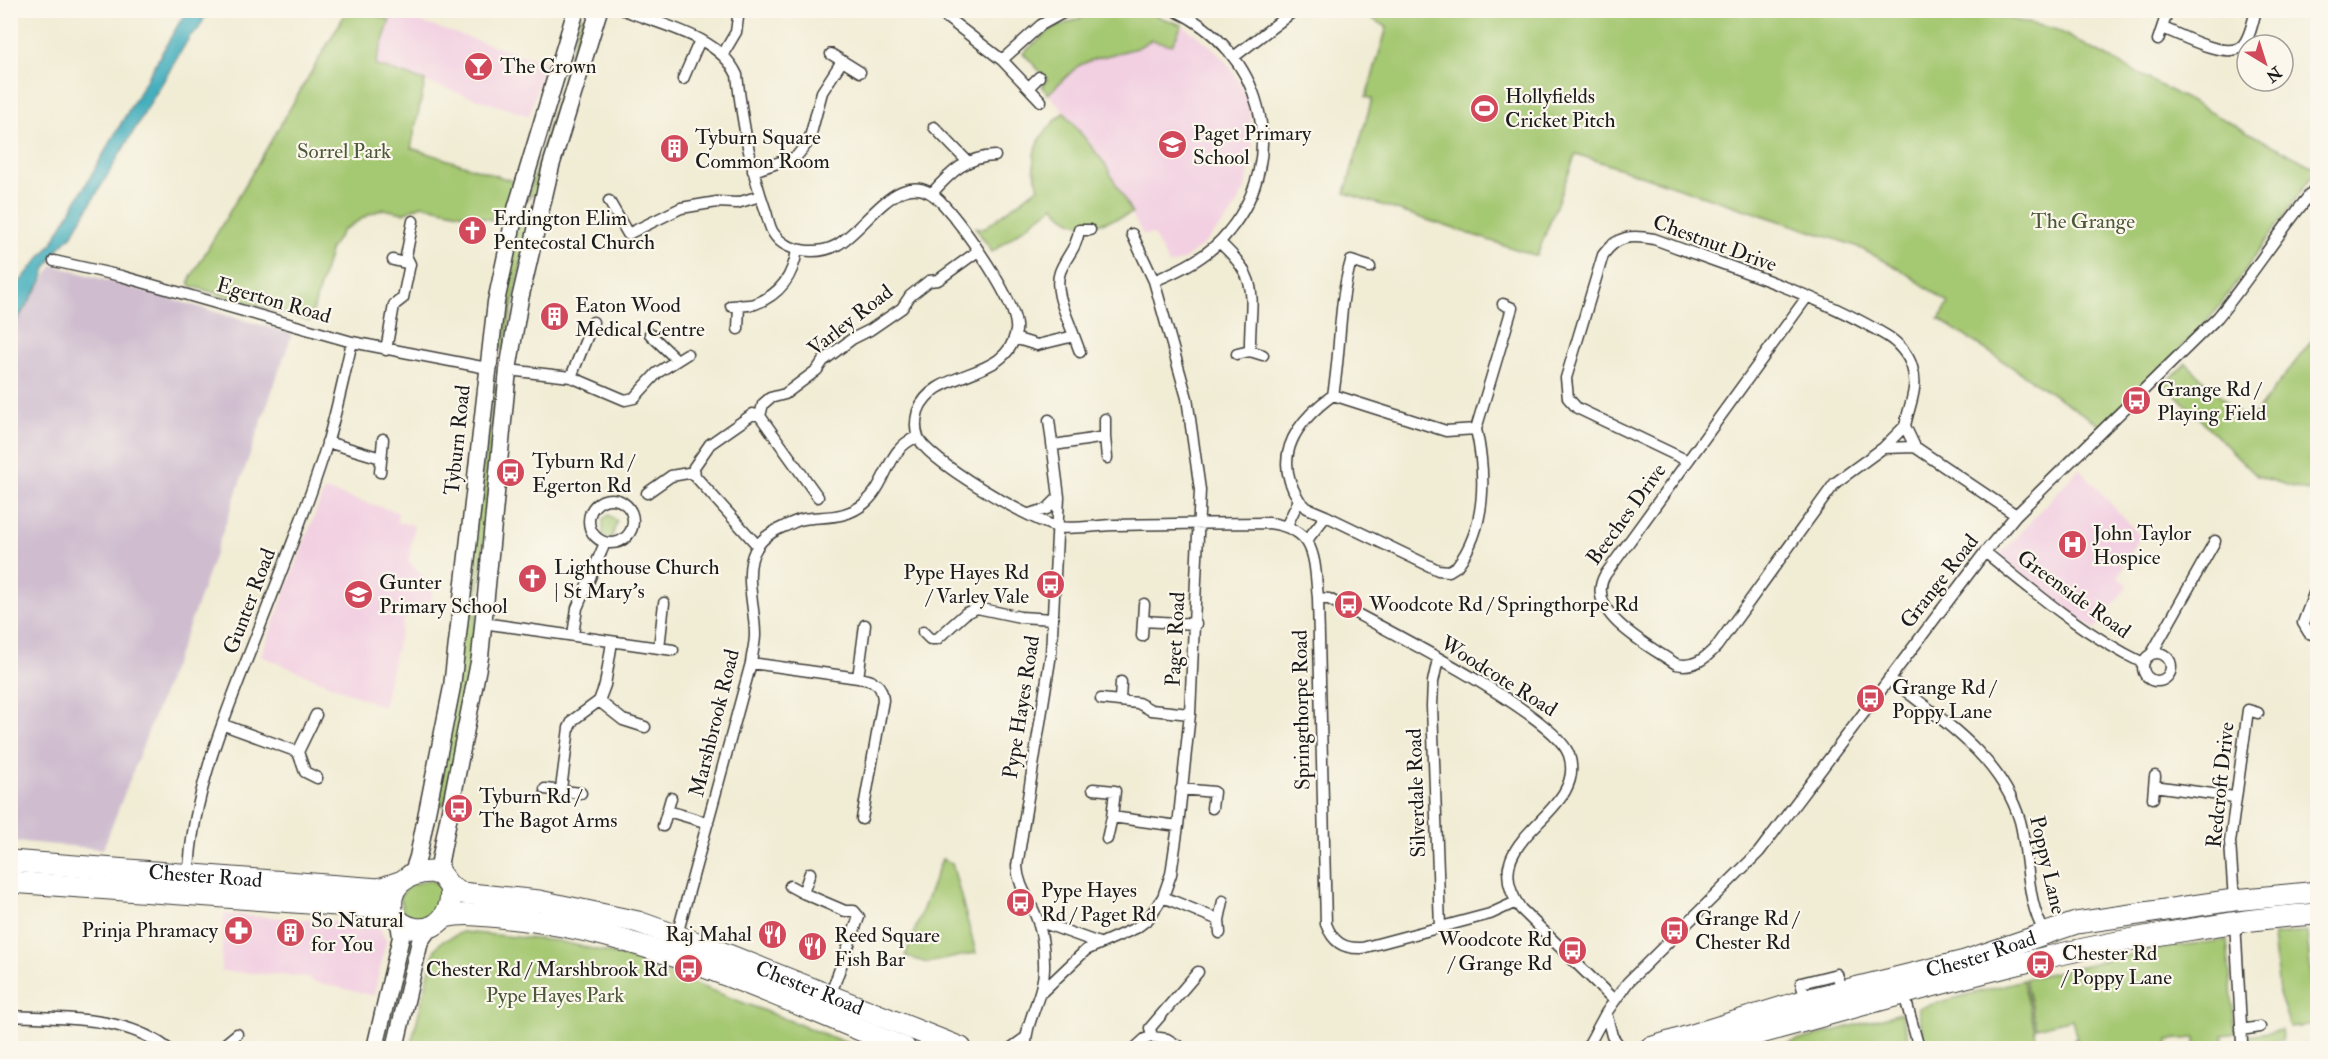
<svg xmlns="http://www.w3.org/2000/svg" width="2328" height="1059" font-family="'IM FELL Double Pica',serif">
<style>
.built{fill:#f2cfe1}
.industrial{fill:#cfbdcf}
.green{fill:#a5c872;stroke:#607247;stroke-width:1.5}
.water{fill:#3baaba;stroke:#2c636b;stroke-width:1.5}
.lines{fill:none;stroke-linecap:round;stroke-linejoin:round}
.street-casing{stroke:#3c3b38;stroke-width:13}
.secondary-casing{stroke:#3c3b38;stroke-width:19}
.highway-casing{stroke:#3c3b38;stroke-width:23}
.street{stroke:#fff;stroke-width:10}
.secondary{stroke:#fff;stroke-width:16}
.highway{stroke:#fff;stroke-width:21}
.labels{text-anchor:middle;stroke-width:4.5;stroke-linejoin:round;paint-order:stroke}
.poi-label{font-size:21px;fill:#1c1c1c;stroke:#fbf7ec;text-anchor:start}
.park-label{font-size:21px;fill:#4c583a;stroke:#fbf7ec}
.street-label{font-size:21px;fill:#1c1c1c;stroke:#fbf7ec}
</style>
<rect width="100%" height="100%" fill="#fbf7ec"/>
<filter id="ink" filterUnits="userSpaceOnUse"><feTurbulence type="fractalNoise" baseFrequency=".0167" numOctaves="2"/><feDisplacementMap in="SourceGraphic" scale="12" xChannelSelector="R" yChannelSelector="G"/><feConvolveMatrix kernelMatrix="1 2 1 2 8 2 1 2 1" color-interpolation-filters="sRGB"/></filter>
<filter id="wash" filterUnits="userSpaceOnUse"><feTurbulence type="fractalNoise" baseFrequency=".008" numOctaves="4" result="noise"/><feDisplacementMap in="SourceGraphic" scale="24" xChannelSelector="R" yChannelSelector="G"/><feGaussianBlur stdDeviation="1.35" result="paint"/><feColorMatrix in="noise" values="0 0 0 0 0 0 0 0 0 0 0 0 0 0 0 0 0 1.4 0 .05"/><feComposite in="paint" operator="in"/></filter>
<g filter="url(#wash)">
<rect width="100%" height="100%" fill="#f1ecd4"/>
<path class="built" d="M347,11H401L403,17L545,62L529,116L325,49Z
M1182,25L1211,46L1228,64L1241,85L1250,111L1253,153L1245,189L1230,216L1202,246L1185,259L1169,265L1153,234L1143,235L1105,164L1069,117L1048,94L1078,66L1094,59L1137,48L1151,40L1172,45Z
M2079,468L2140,536L2118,577L2128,585L2095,630L1999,556Z
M324,490L398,512L397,522L414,525L409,561L433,589L431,599L403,621L383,707L261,656Z
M224,914L371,924L380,928L386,941L374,996L311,981L309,977L221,971Z"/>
<path class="industrial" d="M53,265L292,334L197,605L103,849L11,841L10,333Z"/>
<path class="green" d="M1356,10L1974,11L2055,29L2317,169L2216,311L2149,382L2101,426L1939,319L1949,303L1898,268L1856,246L1576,154L1537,256L1345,193L1372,99L1366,97L1387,27Z
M347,11H360L390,20L375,65L425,81L411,148L516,182L506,223L422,205L403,213L383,209L368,215L343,230L331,248L310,321L191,286L189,281Z
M1099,11H1142L1182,25L1172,45L1151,40L1137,48L1094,59L1078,66L1048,94L1042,87L1047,79L1023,53L1052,29Z
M582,16L588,21L538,194L531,195L526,203Z
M1064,112L1105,164L1132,213C1104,224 1074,235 1054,206L992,252L975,227L983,229L1039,187C1025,152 1039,136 1064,112Z
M518,218L530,220L504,348L501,350L496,349Z
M2317,334V494L2257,476L2165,384L2186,363L2248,423Z
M495,385L498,387L475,631L466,704L444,806L436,801Z
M609,515L617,521L612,537L609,539L603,536V519Z
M942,859L952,863L976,953L927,963L905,956Z
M430,880L440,886L442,904L427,919L404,917L400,896L410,885Z
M462,932L558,941L623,956L860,1048H410L435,949L441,942Z
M2307,932L2315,1024L2290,1027L2279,993L2273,935Z
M2227,940L2235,1033L2223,1035L2225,1048H2195V1038L2169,1040L2168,1048H2071L2075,1047L2074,1039L2077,1040L2072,1019L2036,1028L2025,979L2160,948Z
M2023,980L2038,1045L2025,1048H1925L1918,1008Z
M1901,1013L1911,1048H1773L1785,1044Z
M2281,1030L2283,1040L2250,1045L2249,1035Z"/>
<path class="water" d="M186,11H208L198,30L190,36L72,235L60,247L46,268L42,281L11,330C11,321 9,310 11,301C12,285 42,258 52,243Z"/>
</g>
<g filter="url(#ink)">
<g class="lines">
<defs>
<path id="street" d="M624,10C661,25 719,36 737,75C742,120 750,167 765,209C768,217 769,228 774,234C786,253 819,255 837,245C868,228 903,158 943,204C962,225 1020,304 1016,331C1008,382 934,367 918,411C916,418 915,429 918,437C926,460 1033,522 1058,527C1072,530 1100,525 1116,525C1167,524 1218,523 1269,523C1317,529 1314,558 1318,598L1326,924C1333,942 1343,949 1362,948L1490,914L1516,902
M937,10L1002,60L1041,101
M475,12V10
M2163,28C2181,35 2226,60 2242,46C2250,38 2253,21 2256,10
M2158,40L2166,16
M723,54L736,32L739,10
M831,54L860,72
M1235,56L1295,10
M1002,60L1041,25L1068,10
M683,79L700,40
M1029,87L1039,77
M934,127L967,161
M753,171L796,157L809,141L822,92L842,61
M932,193C951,172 966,157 995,156
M609,201L628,234L681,208L717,202L737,203L760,196
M1219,242C1264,282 1249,298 1250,351L1237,354
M54,261L121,276L352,342L487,368
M410,264L406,256L413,221
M1154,281C1182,269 1210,256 1229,231C1291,155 1262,50 1174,10
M1807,297L1605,575C1583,613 1650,646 1676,664C1694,668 1705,659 1717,646L1835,483L1883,448L1915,447
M731,306C738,305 748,306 755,304C781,294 793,276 797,250
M738,329L739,305
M650,334L676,359
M1074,336L1080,352
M1014,338L1037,345L1074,336C1068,318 1053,291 1060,272C1066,256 1077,248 1079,230H1090
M386,350L394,305L403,298L410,264L393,260
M1250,351L1263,355
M508,370L571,377L625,400L634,398L657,373L687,354
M571,377L593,322
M1333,395L1446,431L1476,429
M760,416L763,404L770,398L785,394L817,370L823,361L852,339L870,330L902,308L910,296L929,281L938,280L978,251
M760,416L818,497
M1905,426L1915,447L2016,515
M1105,437L1107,458
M327,442L381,458
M1054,445L1105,437V419
M1883,448L1905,426
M1688,461L1577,408L1568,398L1566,378L1603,255C1617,235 1632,235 1654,239C1729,267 1818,294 1887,336C1897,342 1909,355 1912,367C1919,388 1909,405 1905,426
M380,472L383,439
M647,493L671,476L694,472
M589 521a22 22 0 1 1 44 0a22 22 0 1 1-44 0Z
M1299,500L1307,508L1326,516
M1029,514L1047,509L1059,497
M1286,527L1299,500C1271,456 1296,422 1333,395C1341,350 1338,306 1351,261L1370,267
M1307,540L1326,516L1438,570L1449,571L1457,566C1487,527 1486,474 1476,429L1512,308L1503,304
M757,545L695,476L694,467L710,444L753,414L760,416
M1985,552C2035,593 2085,635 2143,663
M2318,583L2303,623L2309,633L2318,636
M1318,598L1329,599C1374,624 1555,713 1569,755C1589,816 1470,837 1521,909L1614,1000
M1143,621L1144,604
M483,623L673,650
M923,632L930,639H937L966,613L977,608L1020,617L1053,619
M573,635L577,608L605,543
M1142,636L1143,621L1196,624
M612,642L605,685L599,701L623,720L645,727
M659,648L664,603
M2152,653L2215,541
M2143 667a14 14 0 1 1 28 0a14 14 0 1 1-28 0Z
M1438,659L1433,682L1432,706L1440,927
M751,663L858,678C873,680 882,683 883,700L862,819
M858,678L865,625
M1889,678C1939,718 2001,756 2020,821C2029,855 2026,904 2045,932
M1101,699L1138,703L1151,710L1190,714
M1120,700L1121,682
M224,725L298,752L316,715
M298,752L305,772L317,778
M2154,786L2234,797
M545,789L581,793
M561,789L569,728L573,720L599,701
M1093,789L1115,791L1112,817
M1181,789L1214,792L1212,808
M2153,798L2155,776
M668,811L708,823
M663,826L671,798
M1107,839L1112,817L1178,826
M810,873L803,893L845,911H854L859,917L830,996
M189,875C191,783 241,678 273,593C292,544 312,494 327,444C337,410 344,376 352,342
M790,886L803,893
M1163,897L1219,920L1223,901
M2234,900L2230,842L2248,710L2258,713
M1219,920L1220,933
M1038,921L1099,943
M2235,922L2242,1042
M677,935L751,663C752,654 755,644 755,635C755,593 732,548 783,527C790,524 797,520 804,519C827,516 846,519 865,503C888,483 887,448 917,437
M1042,992L1086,950L1136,928L1148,919L1163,897L1171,874L1178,826L1190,714L1200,490L1187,398L1154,281L1132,234
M1904,994L1919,1048
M1806,1000L1801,983L1837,974L1842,990
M1606,1013L1612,1036L1621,1048
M10,1016C63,1019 123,1015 167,1048
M2241,1030L2260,1027
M1152,1037L1167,1039L1182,1048
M220,1048L237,1034
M1011,1048L1025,1038
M1026,1048C1024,1021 1046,994 1044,963C1044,951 1042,934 1038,922C1032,902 1018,888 1017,866L1051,654L1059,497L1049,420
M1135,1048L1145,1039L1152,1037L1150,1028L1198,972
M1587,1048L1606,1013L1628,982L1759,852L1985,552L2016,515L2218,317C2253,274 2282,227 2318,185"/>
<path id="secondary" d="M441,875L440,861L480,657L508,370L520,299L551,166L599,10
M405,877L414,869L418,857L452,687L496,302L516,209L576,10
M375,1048L401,937L399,922
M395,1048L420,941L430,927"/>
<g id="highway">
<path id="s1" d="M10,861L379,889L400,882"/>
<path d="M431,872L441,875L450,887C456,924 418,944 393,915C386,887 405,873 431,872Z"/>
<path d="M10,882L379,908L393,915"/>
<path id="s2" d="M450,887L461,893L539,901L638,922L703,945L961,1048"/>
<path d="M445,917C465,912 488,916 508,918C646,931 777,998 905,1048"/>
<path id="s3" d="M1650,1048L1806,1000L1965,961L2076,923L2234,900L2318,892"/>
<path d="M1705,1048C1865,1006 2023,955 2187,930C2230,923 2274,916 2318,914"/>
</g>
</defs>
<use href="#street" class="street-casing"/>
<use href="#secondary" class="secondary-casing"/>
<use href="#highway" class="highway-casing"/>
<use href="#street" class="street"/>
<use href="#secondary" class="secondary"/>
<use href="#highway" class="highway"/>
</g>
</g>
<defs>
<symbol id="bar-disc" viewBox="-11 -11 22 22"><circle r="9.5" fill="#d1495b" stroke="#fbf7ec"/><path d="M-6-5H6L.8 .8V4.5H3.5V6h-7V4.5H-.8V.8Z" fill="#fff"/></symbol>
<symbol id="stadium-disc" viewBox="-11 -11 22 22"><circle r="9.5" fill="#d1495b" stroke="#fbf7ec"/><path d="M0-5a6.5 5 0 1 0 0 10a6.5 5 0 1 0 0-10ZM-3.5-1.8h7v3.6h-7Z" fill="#fff"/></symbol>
<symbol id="school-disc" viewBox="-11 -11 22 22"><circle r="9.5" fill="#d1495b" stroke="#fbf7ec"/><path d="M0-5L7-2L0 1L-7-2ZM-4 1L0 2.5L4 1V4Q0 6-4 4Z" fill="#fff"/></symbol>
<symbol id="building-disc" viewBox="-11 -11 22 22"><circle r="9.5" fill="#d1495b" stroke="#fbf7ec"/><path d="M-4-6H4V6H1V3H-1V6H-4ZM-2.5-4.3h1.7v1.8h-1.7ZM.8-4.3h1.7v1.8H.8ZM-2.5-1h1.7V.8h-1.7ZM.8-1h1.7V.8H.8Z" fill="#fff"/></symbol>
<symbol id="church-disc" viewBox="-11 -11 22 22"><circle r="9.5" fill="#d1495b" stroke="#fbf7ec"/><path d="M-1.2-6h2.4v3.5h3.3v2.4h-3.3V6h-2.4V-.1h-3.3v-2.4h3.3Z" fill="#fff"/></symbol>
<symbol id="bus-disc" viewBox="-11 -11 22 22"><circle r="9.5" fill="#d1495b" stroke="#fbf7ec"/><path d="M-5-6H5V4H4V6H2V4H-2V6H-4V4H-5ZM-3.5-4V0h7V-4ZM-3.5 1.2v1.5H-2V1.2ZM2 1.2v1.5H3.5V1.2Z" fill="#fff"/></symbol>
<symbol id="hospital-disc" viewBox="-11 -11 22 22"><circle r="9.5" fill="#d1495b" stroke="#fbf7ec"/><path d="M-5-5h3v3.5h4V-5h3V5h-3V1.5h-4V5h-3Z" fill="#fff"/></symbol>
<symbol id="pharmacy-disc" viewBox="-11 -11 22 22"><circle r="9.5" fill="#d1495b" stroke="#fbf7ec"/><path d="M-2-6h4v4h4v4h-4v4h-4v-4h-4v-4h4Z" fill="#fff"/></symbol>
<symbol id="restaurant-disc" viewBox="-11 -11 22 22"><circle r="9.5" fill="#d1495b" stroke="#fbf7ec"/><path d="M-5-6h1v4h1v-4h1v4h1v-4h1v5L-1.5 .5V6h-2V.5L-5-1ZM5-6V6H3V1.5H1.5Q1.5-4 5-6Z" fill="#fff"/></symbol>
</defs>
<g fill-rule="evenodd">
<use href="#bar-disc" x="462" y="50" width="33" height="33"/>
<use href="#stadium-disc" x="1468" y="92" width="33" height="33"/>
<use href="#school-disc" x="1156" y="128" width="33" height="33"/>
<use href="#building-disc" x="658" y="132" width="33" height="33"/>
<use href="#church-disc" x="456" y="214" width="33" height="33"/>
<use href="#building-disc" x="538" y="300" width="33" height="33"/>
<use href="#bus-disc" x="2120" y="384" width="33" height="33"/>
<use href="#bus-disc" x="494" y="456" width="33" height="33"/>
<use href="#hospital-disc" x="2056" y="528" width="33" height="33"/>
<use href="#church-disc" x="516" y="562" width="33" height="33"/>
<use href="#bus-disc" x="1034" y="568" width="33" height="33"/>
<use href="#school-disc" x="342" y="578" width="33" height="33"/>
<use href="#bus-disc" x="1332" y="588" width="33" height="33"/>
<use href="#bus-disc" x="1854" y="682" width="33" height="33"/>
<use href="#bus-disc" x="442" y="792" width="33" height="33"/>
<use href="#bus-disc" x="1004" y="886" width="33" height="33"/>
<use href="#pharmacy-disc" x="222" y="914" width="33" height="33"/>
<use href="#bus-disc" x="1658" y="914" width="33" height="33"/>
<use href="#building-disc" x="274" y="916" width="33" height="33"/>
<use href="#restaurant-disc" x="756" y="918" width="33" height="33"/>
<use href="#restaurant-disc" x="796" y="930" width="33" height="33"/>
<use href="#bus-disc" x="1556" y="934" width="33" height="33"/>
<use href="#bus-disc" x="2024" y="948" width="33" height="33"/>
<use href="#bus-disc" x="672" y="952" width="33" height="33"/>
</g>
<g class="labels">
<g class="poi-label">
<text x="500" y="73">The Crown</text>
<text x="1505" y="103">Hollyfields<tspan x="1505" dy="24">Cricket Pitch</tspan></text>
<text x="1193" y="140">Paget Primary<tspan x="1193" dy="24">School</tspan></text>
<text x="695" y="144">Tyburn Square<tspan x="695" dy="24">Common Room</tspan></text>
<text x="493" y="225">Erdington Elim<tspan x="493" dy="24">Pentecostal Church</tspan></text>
<text x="575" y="312">Eaton Wood<tspan x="575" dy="24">Medical Centre</tspan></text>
<text x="2157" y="396">Grange Rd /<tspan x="2157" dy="24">Playing Field</tspan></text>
<text x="532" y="468">Tyburn Rd /<tspan x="532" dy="24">Egerton Rd</tspan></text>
<text x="2093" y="540">John Taylor<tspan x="2093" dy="24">Hospice</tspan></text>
<text x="554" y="574">Lighthouse Church<tspan x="554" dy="24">| St Mary's</tspan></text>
<text x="1029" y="579" text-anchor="end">Pype Hayes Rd<tspan x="1029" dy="24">/ Varley Vale</tspan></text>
<text x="379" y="589">Gunter<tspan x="379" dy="24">Primary School</tspan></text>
<text x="1369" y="611">Woodcote Rd / Springthorpe Rd</text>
<text x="1892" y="694">Grange Rd /<tspan x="1892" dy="24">Poppy Lane</tspan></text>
<text x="479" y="803">Tyburn Rd /<tspan x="479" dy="24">The Bagot Arms</tspan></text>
<text x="1041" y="897">Pype Hayes<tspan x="1041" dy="24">Rd / Paget Rd</tspan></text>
<text x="1695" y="925">Grange Rd /<tspan x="1695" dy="24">Chester Rd</tspan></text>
<text x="311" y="927">So Natural<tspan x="311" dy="24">for You</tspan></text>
<text x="218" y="937" text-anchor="end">Prinja Phramacy</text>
<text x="752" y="941" text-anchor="end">Raj Mahal</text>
<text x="834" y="942">Reed Square<tspan x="834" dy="24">Fish Bar</tspan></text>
<text x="1552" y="946" text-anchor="end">Woodcote Rd<tspan x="1552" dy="24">/ Grange Rd</tspan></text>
<text x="2062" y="960">Chester Rd<tspan x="2062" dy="24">/ Poppy Lane</tspan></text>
<text x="668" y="976" text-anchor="end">Chester Rd / Marshbrook Rd</text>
</g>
<g class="park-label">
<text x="344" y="158">Sorrel Park</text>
<text x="2083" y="228">The Grange</text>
<text x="555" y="1002">Pype Hayes Park</text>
</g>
<g class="street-label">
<text transform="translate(1715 243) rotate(20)" y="7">Chestnut Drive</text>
<text transform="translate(274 300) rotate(16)" y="7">Egerton Road</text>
<text transform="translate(850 320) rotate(-38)" y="7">Varley Road</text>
<text transform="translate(457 440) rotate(-84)" y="7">Tyburn Road</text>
<text transform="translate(1626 514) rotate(-54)" y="7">Beeches Drive</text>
<text transform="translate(1939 581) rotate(-52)" y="7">Grange Road</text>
<text transform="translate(2074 594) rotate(36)" y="7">Greenside Road</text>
<text transform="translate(249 601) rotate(-69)" y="7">Gunter Road</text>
<text transform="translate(1175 639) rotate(-87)" y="7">Paget Road</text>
<text transform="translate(1499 676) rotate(32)" y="7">Woodcote Road</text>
<text transform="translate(1021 707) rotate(-81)" y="7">Pype Hayes Road</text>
<text transform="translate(1301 710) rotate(-91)" y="7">Springthorpe Road</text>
<text transform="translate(714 723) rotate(-76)" y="7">Marshbrook Road</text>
<text transform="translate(2220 785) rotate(-84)" y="7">Redcroft Drive</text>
<text transform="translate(1416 793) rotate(-92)" y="7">Silverdale Road</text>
<text transform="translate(2048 865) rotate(77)" y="7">Poppy Lane</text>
<text dy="7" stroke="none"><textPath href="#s1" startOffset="196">Chester Road</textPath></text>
<text dy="7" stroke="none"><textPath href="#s3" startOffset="344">Chester Road</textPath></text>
<text dy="7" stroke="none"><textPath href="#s2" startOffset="376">Chester Road</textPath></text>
</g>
</g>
<rect width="2328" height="1059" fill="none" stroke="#fbf7ec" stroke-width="36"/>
<g transform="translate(2265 63) rotate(142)"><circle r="28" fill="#fbf7ec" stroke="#a29f99" stroke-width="1.5"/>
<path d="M0-4.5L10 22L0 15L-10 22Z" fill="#d1495b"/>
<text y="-9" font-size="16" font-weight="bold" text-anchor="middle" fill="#1c1c1c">N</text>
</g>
</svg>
